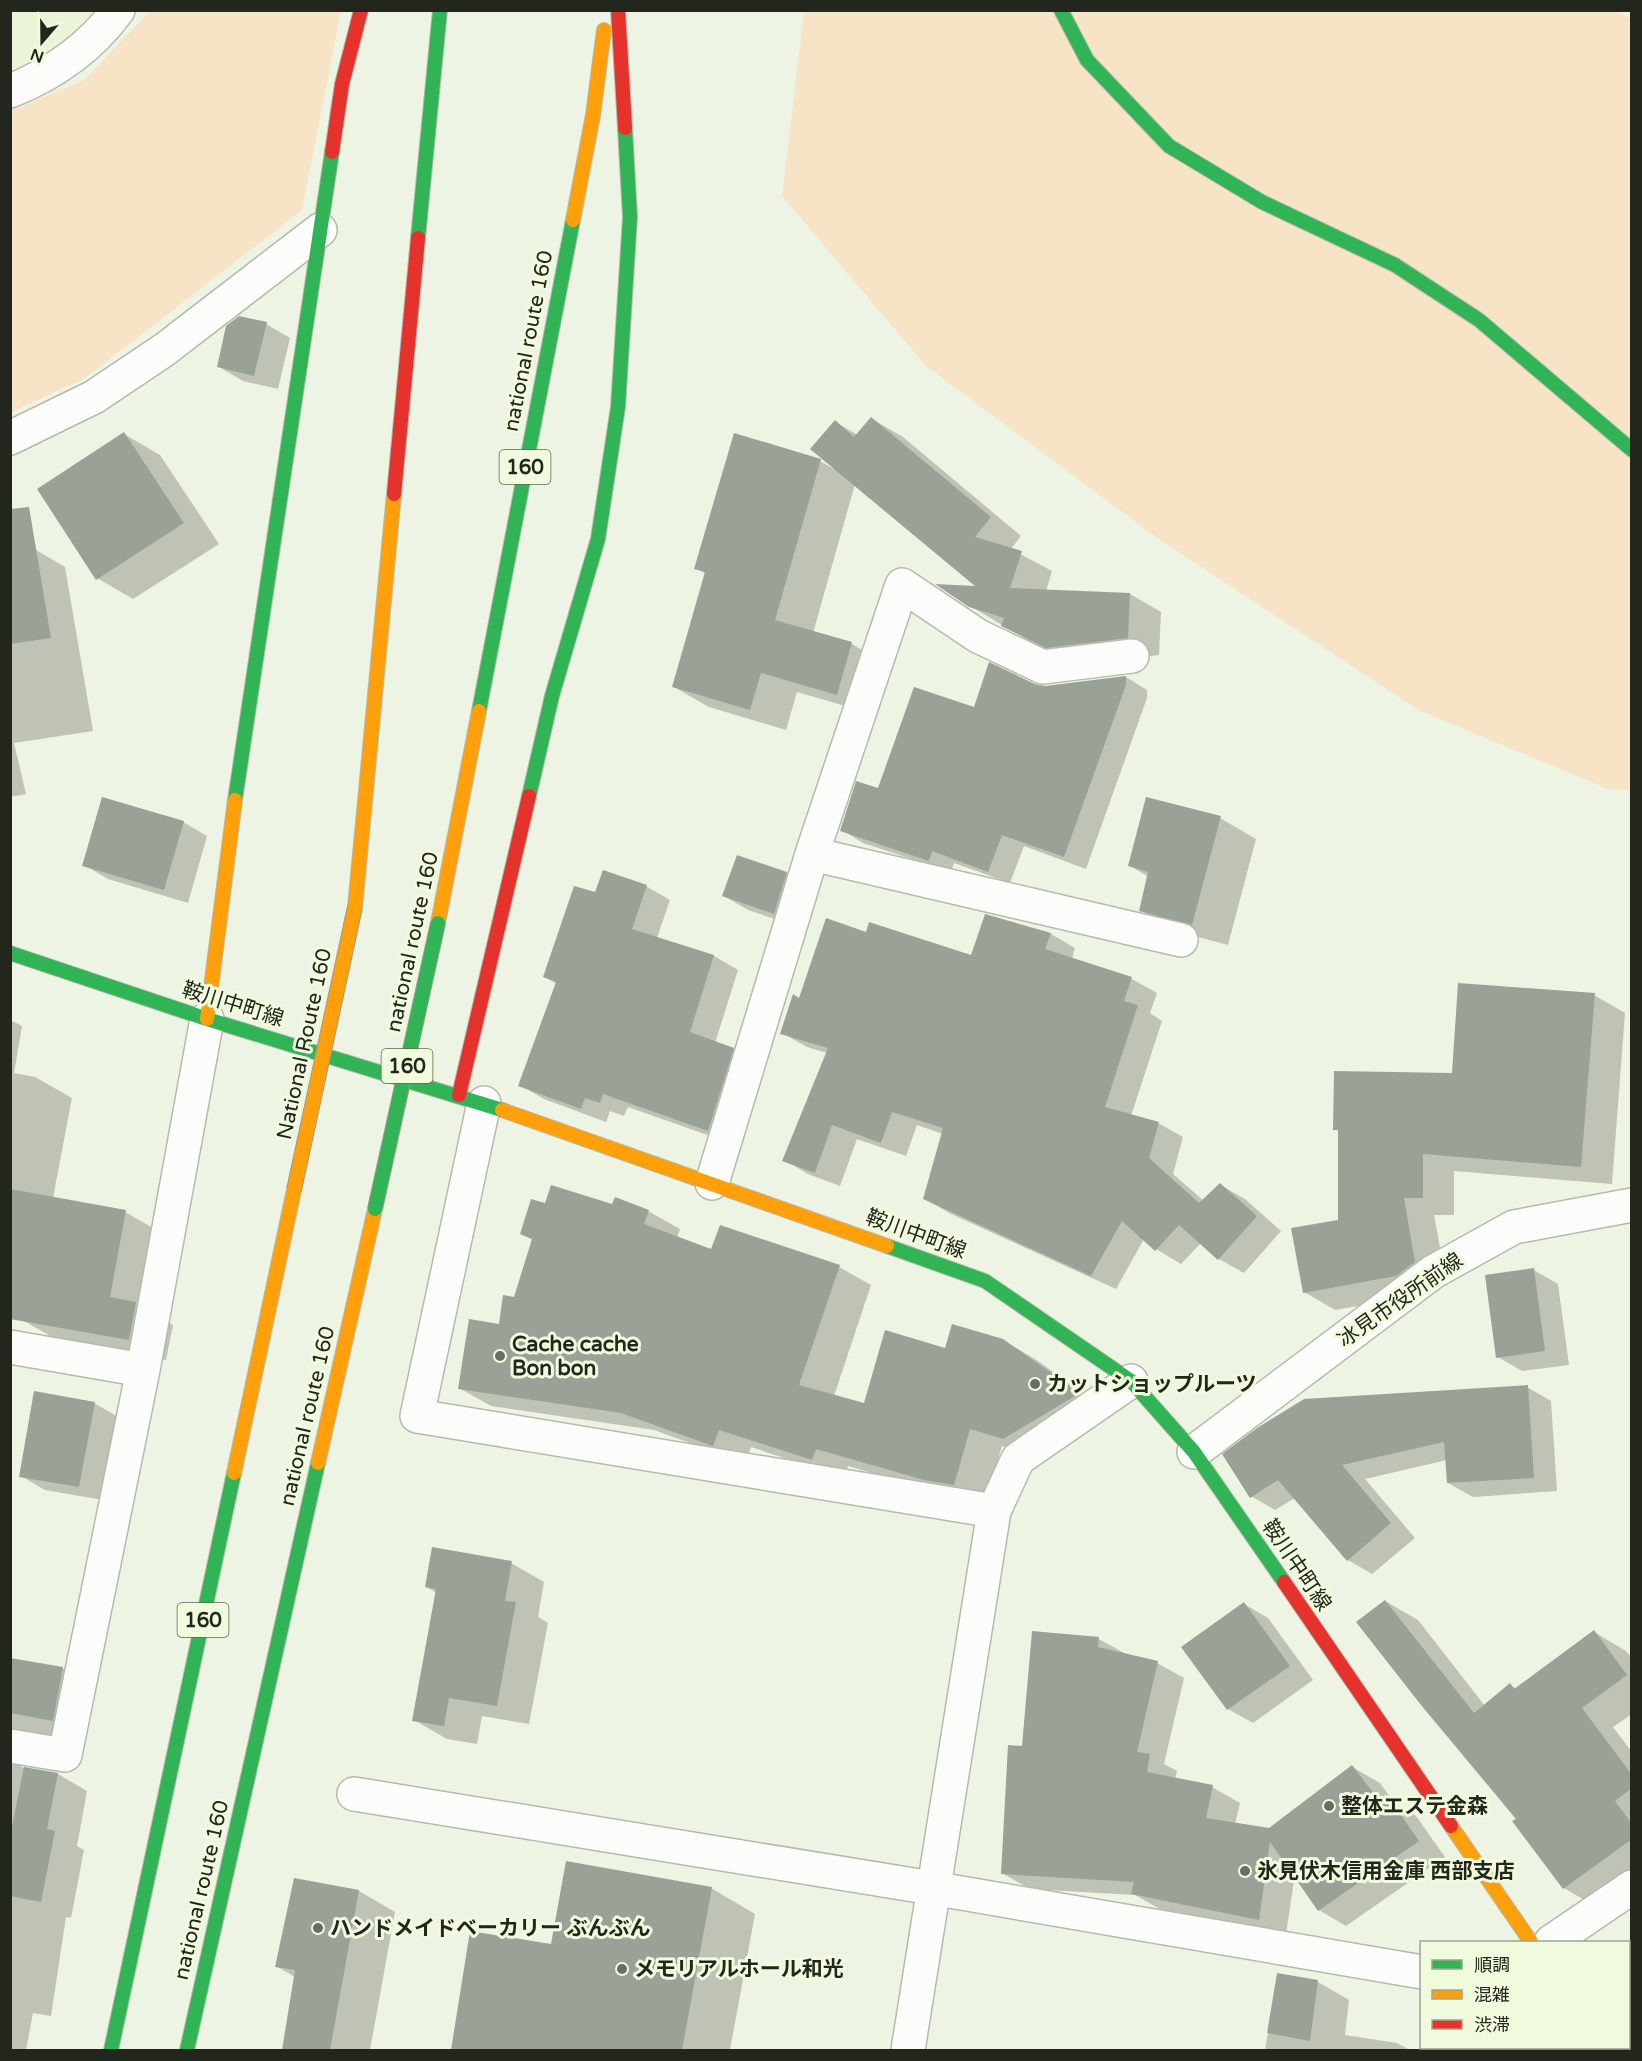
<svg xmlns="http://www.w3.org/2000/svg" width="1642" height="2061" font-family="'Varela Round','Noto Sans JP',sans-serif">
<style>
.built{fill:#ebf4d8}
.green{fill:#f7e3c6}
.shadow{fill:#0003}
.building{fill:#9aa297}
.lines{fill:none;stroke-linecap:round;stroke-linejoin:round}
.street-casing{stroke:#b5baad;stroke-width:36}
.fast-casing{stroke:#b5baad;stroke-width:16}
.slow-casing{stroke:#b5baad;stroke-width:16}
.jam-casing{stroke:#b5baad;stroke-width:16}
.street{stroke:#fcfdfb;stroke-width:33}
.fast{stroke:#30b455;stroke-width:14}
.slow{stroke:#ff9f0a;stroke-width:14}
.jam{stroke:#e5322d;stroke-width:14}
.fast-bridge-casing{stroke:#9d9d8a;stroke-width:16;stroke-linecap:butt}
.slow-bridge-casing{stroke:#9d9d8a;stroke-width:16;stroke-linecap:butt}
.fast-bridge{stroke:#30b455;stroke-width:14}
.slow-bridge{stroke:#ff9f0a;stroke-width:14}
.poi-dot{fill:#6a6e62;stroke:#f0fadd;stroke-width:2}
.labels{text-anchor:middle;stroke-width:6;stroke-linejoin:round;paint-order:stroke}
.shield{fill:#f0fadd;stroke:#606656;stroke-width:1.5}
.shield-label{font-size:20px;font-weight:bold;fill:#23261c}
.street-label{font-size:21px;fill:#23261c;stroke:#f0fadd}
.poi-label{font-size:21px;font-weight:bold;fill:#23261c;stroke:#f0fadd;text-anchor:start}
</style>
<rect width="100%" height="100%" fill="#eef4e3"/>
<path class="built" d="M11,11H133L60,92L11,107Z"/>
<path class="green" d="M1614,10L1631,18V790L1608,789L1418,710L1153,535L926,366L782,196L804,11Z
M150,11H341L302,210L84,379L11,412V111L84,80Z"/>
<path class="shadow" d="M266,324L290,338L278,389L243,381L219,367Z
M872,419L903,437L1021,536L1011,549L1052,571L1046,591L1130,594L1161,612L1159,655L1079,665L1034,644L970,606L979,588L855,484L813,633L852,644L888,665L873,714L797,692L786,730L709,707L674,687L706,574L696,568L820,461L834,469L835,422L858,435Z
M124,434L160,455L219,544L133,599L97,578Z
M36,550L65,567L93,731L14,743L26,794L10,797V553Z
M1126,677L1147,690V698L1086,869L1024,846L1010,883L954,863L951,872L863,843L842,830L879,790L975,709L1034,685L1045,687Z
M1220,818L1256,839L1228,945L1176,931L1140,910L1149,877L1130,866Z
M183,822L207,836L188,903L108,879L84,865Z
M786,873L811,887L799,927L748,910L724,896Z
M646,886L670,900L657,938L714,956L738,970L715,1043L733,1049L757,1063L733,1144L628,1107L624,1116L610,1111L606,1122L544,1099L520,1085L557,984L545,977L596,894Z
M866,934L971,957L1051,934L1075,948L1072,959L1132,979L1157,993L1150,1013L1162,1021L1131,1116L1158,1123L1183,1137L1173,1174L1204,1201L1220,1185L1245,1199L1281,1231L1244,1273L1219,1259L1201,1243L1181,1264L1156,1249L1144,1239L1116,1289L949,1213L924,1198L943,1134L917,1125L906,1156L857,1139L840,1186L808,1174L784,1160L827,1053L807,1047L782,1033L800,1000Z
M1594,995L1625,1013L1612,1184L1454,1171V1215H1434L1446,1280L1428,1294L1335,1310L1304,1292L1340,1221V1132L1334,1129L1453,1074Z
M10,1020L22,1026L14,1073L35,1077L72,1098L53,1198L125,1212L162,1233L148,1310L173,1325L166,1360L61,1342L24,1321L10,1251Z
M546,1205L613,1206L648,1211L680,1229L677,1238L712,1251L839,1267L871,1285L834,1396L865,1405L946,1350L1002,1340L1035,1359L1110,1412L1036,1457L1002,1446L986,1503L957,1498L848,1466L845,1478L751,1447L745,1463L654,1430L491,1406L459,1388L515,1298L533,1240L521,1233Z
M1534,1270L1558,1284L1569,1365L1522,1371L1498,1357Z
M1527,1387L1551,1401L1557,1491L1473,1497L1448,1483L1447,1460L1365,1479L1415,1538L1372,1574L1348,1560L1295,1498L1275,1510L1251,1496L1224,1455Z
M94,1403L118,1417L103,1500L45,1490L21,1476Z
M511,1563L544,1582L538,1617L548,1623L529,1724L482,1716L477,1744L447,1739L414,1720L437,1593L426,1587Z
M1385,1601L1418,1620L1485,1706L1510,1685L1517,1689L1594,1632L1626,1651L1632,1658V1714L1613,1727L1632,1752V1880L1596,1907L1564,1888Z
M1244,1604L1268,1618L1313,1680L1253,1723L1228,1709L1184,1648Z
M1099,1639L1126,1654L1157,1663L1184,1678L1164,1764L1177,1771L1175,1779L1212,1787L1240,1803L1235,1824L1269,1830L1352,1767L1380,1783L1395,1804L1416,1816L1445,1857L1346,1926L1319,1910L1295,1874L1286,1934L1160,1909L1135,1895L1030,1889L1002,1873L1024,1747Z
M10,1659L62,1668L92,1685L80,1750L21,1760V1767L58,1774L87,1791L77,1846L84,1850L71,1918L66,1917L51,2016L33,2013L26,2050H10Z
M295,1880L359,1891L395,1912L370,2050H283L295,1977L276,1966Z
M711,1888L755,1914L730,2050H452L471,1933L552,1946Z
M1278,1975L1318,1982L1349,2000L1345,2035L1397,2043L1410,2050H1265Z"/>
<path class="building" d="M239,316L267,322L254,376L217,367L226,326Z
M871,417L991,517L975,537L1022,551L1010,588L1130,593L1128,638L1046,648L1001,626L1004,618L969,607L935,584L975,586L810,449L835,420L854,437Z
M124,432L184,523L96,580L37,489Z
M734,433L821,459L775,620L852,642L837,695L761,673L750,710L672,687L705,572L694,569Z
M29,507L51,638L10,644V509Z
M989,662L1035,684L1045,686L1126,676V685L1064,857L1002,835L988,872L932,851L929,861L840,831L856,781L878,788L914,687L974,707Z
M102,797L184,821L164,890L82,866Z
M1146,797L1221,816L1192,925L1139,911L1148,872L1128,866Z
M737,855L787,872L774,914L722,896Z
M603,870L647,885L632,929L714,955L690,1032L734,1048L708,1131L603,1094L600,1103L585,1098L581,1109L518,1086L556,982L543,977L574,886L595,892Z
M985,914L1051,933L1045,949L1132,977L1124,1001L1138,1005L1105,1107L1159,1122L1149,1158L1199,1203L1220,1183L1257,1216L1218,1260L1179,1225L1155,1251L1122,1221L1091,1276L923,1199L943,1128L892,1112L881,1143L832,1125L815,1173L782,1161L828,1048L780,1034L793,994L799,998L826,918L866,932L869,922L971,955Z
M1458,983L1595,993L1581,1167L1423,1154V1198H1404L1415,1262L1396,1276L1303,1293L1291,1228L1338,1220V1130H1333L1334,1071L1452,1073Z
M551,1185L612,1204L615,1197L649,1210L644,1224L711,1249L720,1225L840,1265L799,1385L864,1403L885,1330L945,1348L952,1324L1003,1339L1080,1393L1003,1439L970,1429L954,1485L924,1480L816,1449L812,1460L719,1430L713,1446L621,1413L458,1389L469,1319L499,1324L503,1295L514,1297L532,1239L520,1234L531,1199L545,1203Z
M10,1189L126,1210L110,1297L136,1302L129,1340L10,1319Z
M1534,1268L1545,1351L1496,1358L1485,1275Z
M1528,1385L1534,1478L1447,1483L1444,1442L1342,1465L1391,1523L1347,1561L1278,1480L1250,1498L1222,1454L1257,1428L1304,1399Z
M34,1391L95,1402L79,1487L19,1477Z
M432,1547L512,1561L505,1601L516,1602L497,1706L449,1698L444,1726L412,1721L436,1589L425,1587Z
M1385,1600L1474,1713L1510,1683L1514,1689L1594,1630L1627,1675L1582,1708L1632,1775V1788L1615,1801L1632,1824V1839L1563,1889L1512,1821L1516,1819L1421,1705L1356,1622Z
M1244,1602L1290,1666L1227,1710L1181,1647Z
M1032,1631L1099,1637L1098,1647L1158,1661L1137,1752L1150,1754L1147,1772L1213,1785L1206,1818L1269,1828L1352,1765L1381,1803L1389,1798L1419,1841L1318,1911L1270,1842L1259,1920L1131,1894L1134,1882L1001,1874L1008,1745L1022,1746Z
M10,1658L63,1667L53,1721L10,1713Z
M24,1767L58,1773L47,1829L55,1831L41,1902L10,1896V1837Z
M566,1861L712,1887L682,2050H451L470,1931L551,1944Z
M294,1878L359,1890L330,2050H282L295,1970L275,1967Z
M1277,1973L1318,1980L1310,2041L1267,2033Z"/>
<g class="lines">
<defs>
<path id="street" d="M10,91C53,74 91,47 118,10
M10,438L94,397L164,350L320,230
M812,854L902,585L978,636L1043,667L1132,656
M484,1103L417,1416L994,1511
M712,1183L812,854L1181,940
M10,1347L143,1370
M1194,1452L1433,1272L1514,1227L1632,1205
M10,1746L65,1755L143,1370L207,1019
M354,1794L932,1888L1422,1972
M1551,1942L1632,1887
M908,2050L994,1511L1018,1459L1131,1381"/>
<path id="fast" d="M1061,10L1087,60L1169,146L1262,202L1395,265L1479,320L1632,450
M418,238L440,10
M479,711L573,220
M529,796L552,696L598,539L618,407L630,217L625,128
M235,800L332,152
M10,953L207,1019L502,1110
M887,1246L985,1281L1131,1381L1194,1452L1284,1582
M1608,2048L1610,2050
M111,2050L234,1473
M187,2050L318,1463"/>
<path id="slow" d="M573,220L593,115L604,30
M355,907L394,494
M438,923L479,711
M207,1019L235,800
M502,1110L887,1246
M318,1463L375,1209
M234,1473L294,1190
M1451,1826L1531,1942"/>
<path id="jam" d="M618,10L625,128
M332,152L342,84L361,10
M394,494L418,238
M459,1095L529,796
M1284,1582L1451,1826"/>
</defs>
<use href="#street" class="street-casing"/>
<use href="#fast" class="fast-casing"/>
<use href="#slow" class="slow-casing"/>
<use href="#jam" class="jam-casing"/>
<use href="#street" class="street"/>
<use href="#fast" class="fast"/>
<use href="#slow" class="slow"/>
<use href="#jam" class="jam"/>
<defs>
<path id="fast-bridge" d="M375,1209L438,923"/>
<path id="slow-bridge" d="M294,1190L355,907"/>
</defs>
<use href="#fast-bridge" class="fast-bridge-casing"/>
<use href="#slow-bridge" class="slow-bridge-casing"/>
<use href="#fast-bridge" class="fast-bridge"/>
<use href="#slow-bridge" class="slow-bridge"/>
</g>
<g class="poi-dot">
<circle cx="500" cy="1356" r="6"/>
<circle cx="1035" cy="1384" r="6"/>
<circle cx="1329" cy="1806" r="6"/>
<circle cx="1245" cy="1871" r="6"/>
<circle cx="318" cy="1928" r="6"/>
<circle cx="622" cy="1969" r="6"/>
</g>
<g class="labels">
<g class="shield">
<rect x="499.5" y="450" width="51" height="34" rx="4.5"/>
<rect x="381.5" y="1049" width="51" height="34" rx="4.5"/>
<rect x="177.5" y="1603" width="51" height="34" rx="4.5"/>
</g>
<g class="shield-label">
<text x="525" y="474">160</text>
<text x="407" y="1073">160</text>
<text x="203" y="1627">160</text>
</g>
<g class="street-label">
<text transform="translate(528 341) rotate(-79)" y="7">national route 160</text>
<text transform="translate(412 942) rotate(-78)" y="7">national route 160</text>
<text transform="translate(233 1004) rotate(17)" y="7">鞍川中町線</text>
<text transform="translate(304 1044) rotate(-78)" y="7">National Route 160</text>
<text transform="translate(916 1234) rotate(20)" y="7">鞍川中町線</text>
<text transform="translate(1400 1300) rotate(-35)" y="7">冰見市役所前線</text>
<text transform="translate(307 1416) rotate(-77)" y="7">national route 160</text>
<text transform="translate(1297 1565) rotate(56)" y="7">鞍川中町線</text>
<text transform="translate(201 1890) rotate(-77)" y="7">national route 160</text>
</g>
<g class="poi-label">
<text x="512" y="1351">Cache cache<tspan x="512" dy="24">Bon bon</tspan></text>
<text x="1047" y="1391">カットショップルーツ</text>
<text x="1341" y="1813">整体エステ金森</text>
<text x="1257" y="1878">氷見伏木信用金庫 西部支店</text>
<text x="330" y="1935">ハンドメイドベーカリー ぶんぶん</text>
<text x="634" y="1976">メモリアルホール和光</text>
</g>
</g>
<rect width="1642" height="2061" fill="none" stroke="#23261c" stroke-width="24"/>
<rect x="1420" y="1941" width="210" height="108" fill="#f0fadd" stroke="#9ea590" stroke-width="1.5"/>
<rect x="1432" y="1960" width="30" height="9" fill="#30b455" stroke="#9ea590" stroke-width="1.5"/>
<text x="1474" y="1971" font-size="18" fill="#23261c">順調</text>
<rect x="1432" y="1990" width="30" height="9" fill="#ff9f0a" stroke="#9ea590" stroke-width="1.5"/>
<text x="1474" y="2001" font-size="18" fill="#23261c">混雑</text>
<rect x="1432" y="2020" width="30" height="9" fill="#e5322d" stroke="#9ea590" stroke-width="1.5"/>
<text x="1474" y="2031" font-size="18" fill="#23261c">渋滞</text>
<g transform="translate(42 42) rotate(200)" stroke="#f0fadd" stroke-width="4.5" paint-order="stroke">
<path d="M0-4.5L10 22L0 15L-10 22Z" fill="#23261c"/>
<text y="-9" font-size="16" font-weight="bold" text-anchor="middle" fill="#23261c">N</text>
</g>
</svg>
